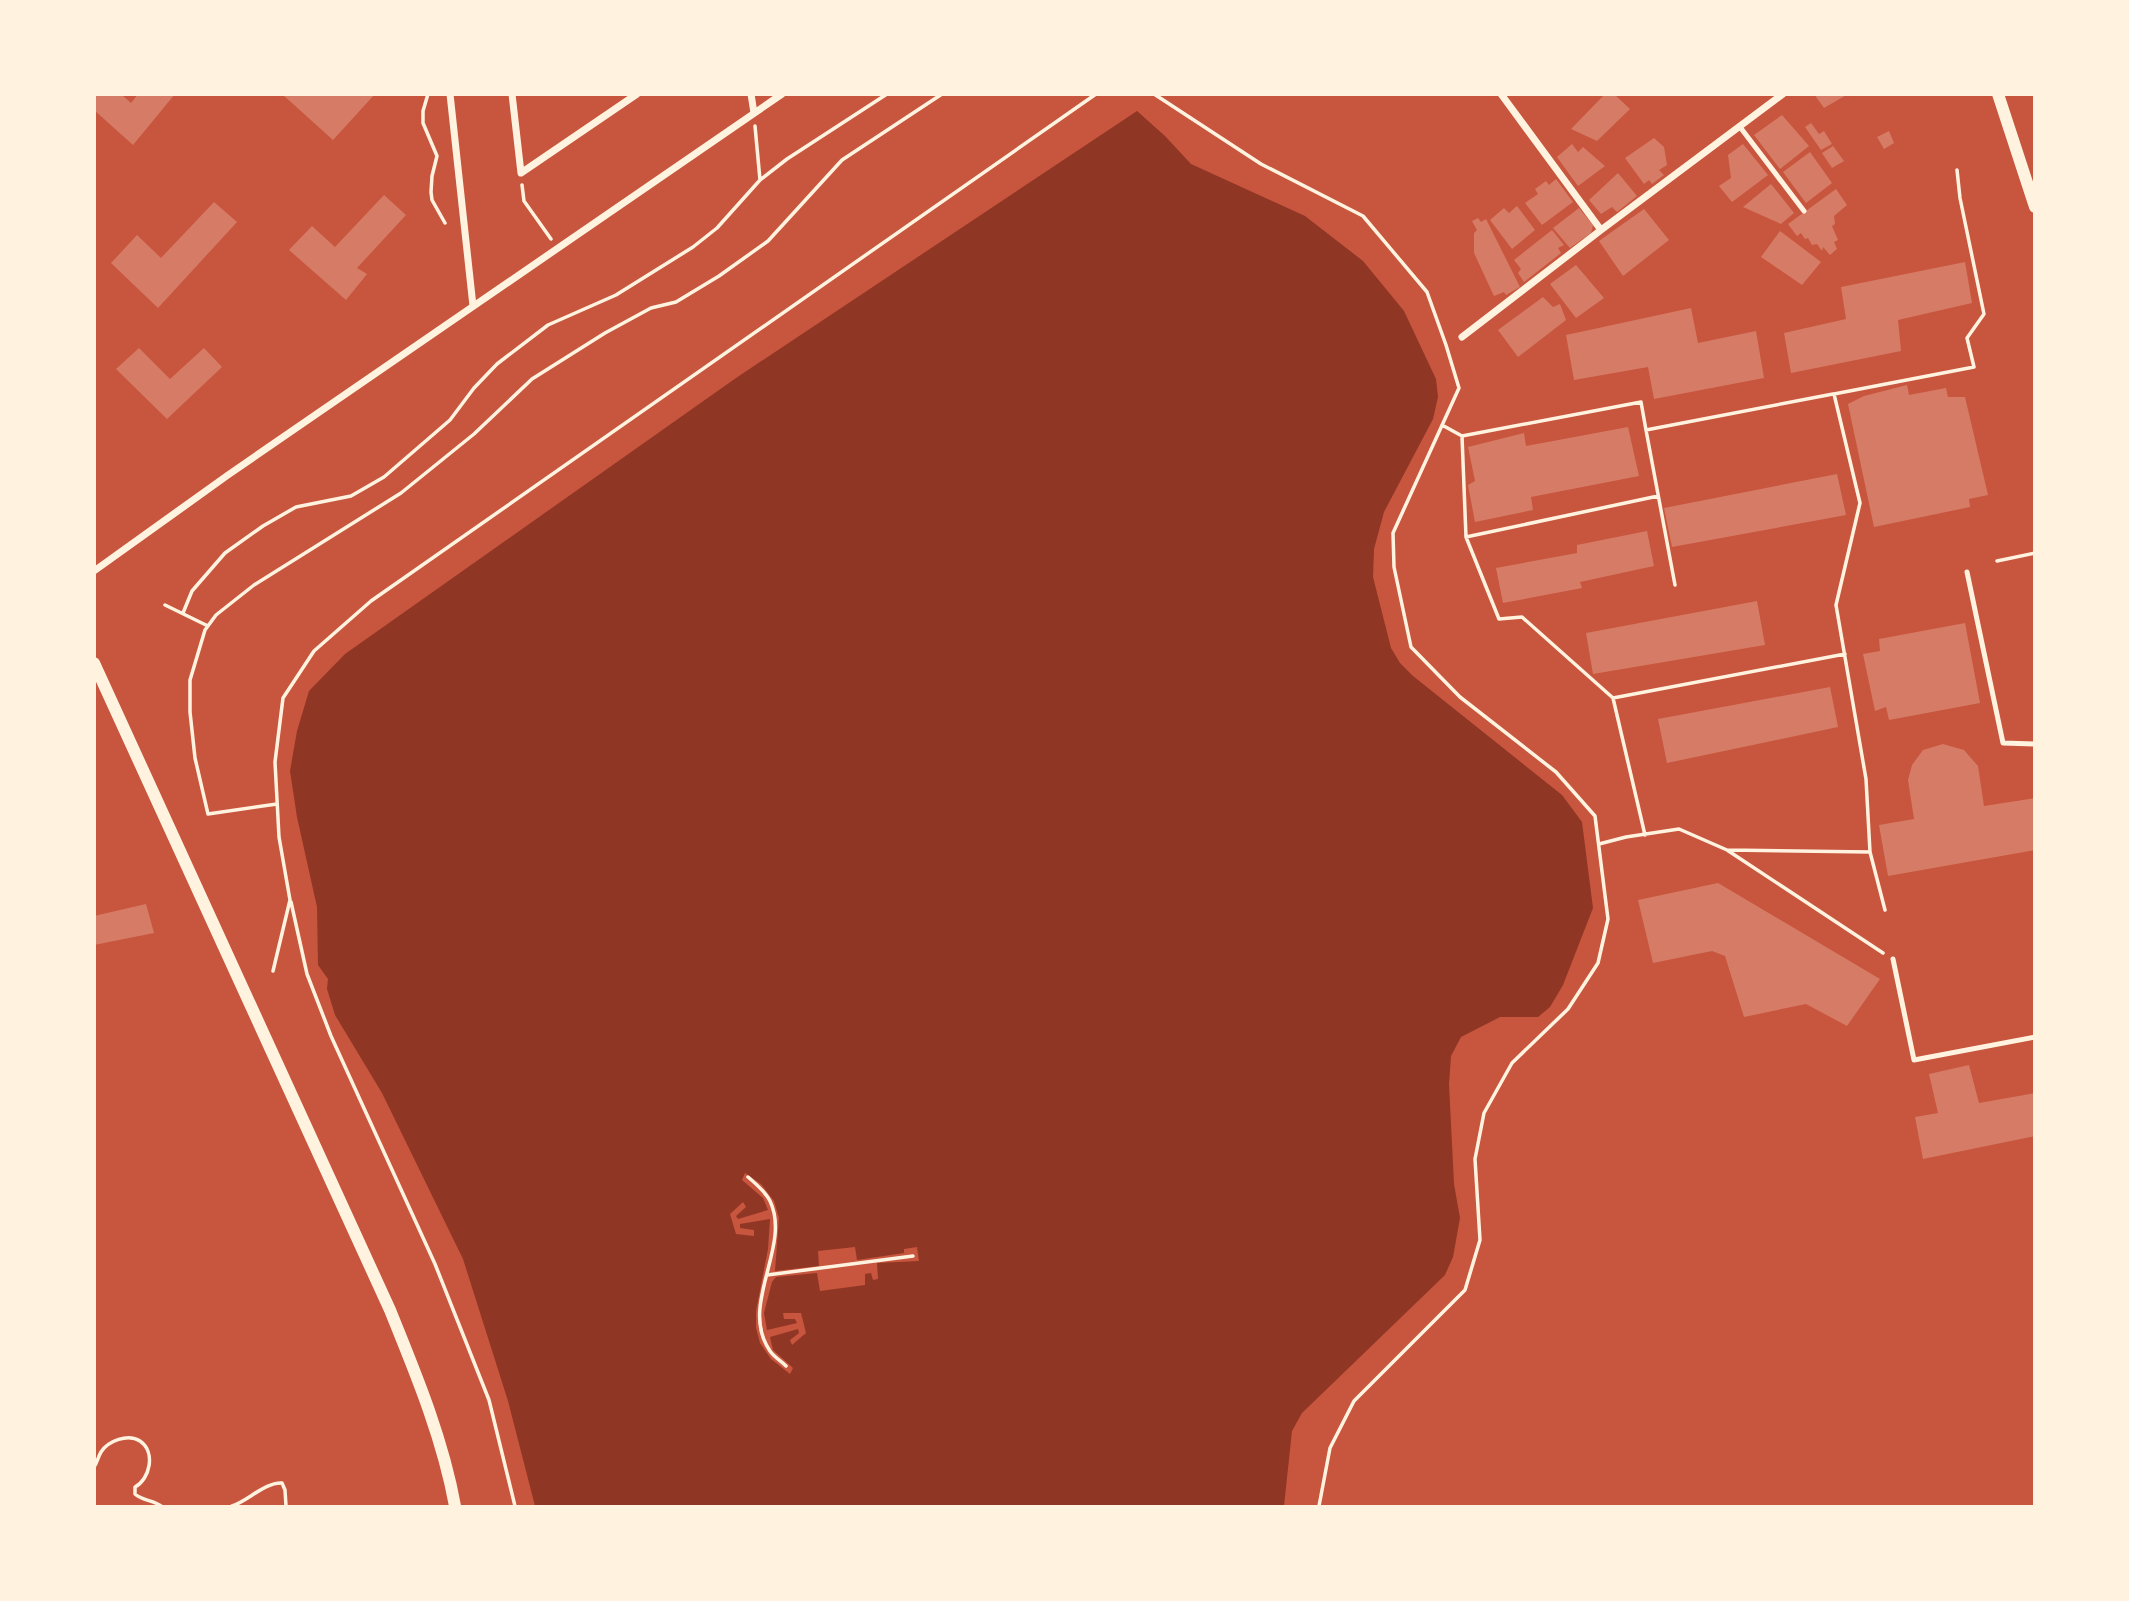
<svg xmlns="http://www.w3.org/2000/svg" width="2129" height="1601" font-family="Arial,sans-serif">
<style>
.water{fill:#8f3625}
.pier{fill:#c8553d}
.building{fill:#d67c66}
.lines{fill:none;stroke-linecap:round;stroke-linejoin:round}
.path{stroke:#fff3e0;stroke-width:3.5}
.service{stroke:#fff3e0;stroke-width:5}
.minor{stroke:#fff3e0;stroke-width:7}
.tertiary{stroke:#fff3e0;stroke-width:12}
</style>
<rect width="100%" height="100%" fill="#c8553d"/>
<path class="water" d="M1137,111L1165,136L1191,164L1305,216L1363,261L1404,311L1436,379L1438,397L1433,419L1384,512L1374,549L1373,577L1391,648L1400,663L1413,676L1562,795L1582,822L1593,908L1563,985L1550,1007L1538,1017H1500L1461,1037L1451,1056L1449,1084L1454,1184L1460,1218L1453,1257L1445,1275L1302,1413L1292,1431L1284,1506H535L508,1401L463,1259L382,1093L335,1015L327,989L328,979L318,965L317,907L297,817L290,771L297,731L309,691L345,654L736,378Z"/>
<path class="pier" d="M745,1173L761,1184L774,1201L779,1218L775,1271L819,1266L818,1251L855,1247L857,1260L904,1253V1249L917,1247L919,1261L877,1263L878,1279L873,1280L871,1273L865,1274V1285L820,1291L817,1273L776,1277L772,1282L764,1313L767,1330L797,1323L795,1319H784L783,1313H801L806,1333L792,1345L790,1340L799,1333L798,1329L770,1337L773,1350L793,1368L790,1374L771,1359L760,1343L756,1328V1311L768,1249L770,1219L740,1224V1228L754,1230V1236L736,1234L730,1214L743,1202L746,1207L736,1216L738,1219L768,1210L763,1198L742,1180Z"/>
<path class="building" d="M94,94H121L131,103L138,94H175L133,145L94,110Z
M282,94L332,95L375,94L333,140Z
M1605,94H1614L1630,109L1597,141L1571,129Z
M1814,94H1848L1824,108Z
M1782,115L1809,146L1780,169L1754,135Z
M1811,123L1819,134L1824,131L1832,144L1821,150L1805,127Z
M1889,131L1894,143L1884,149L1877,137Z
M1654,138L1664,147L1667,165L1659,170L1664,175L1652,184L1649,180L1644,184L1625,158Z
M1572,144L1578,152L1583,147L1605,166L1578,186L1557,157Z
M1743,144L1768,175L1732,202L1719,186L1731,178L1728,155Z
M1833,146L1844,161L1832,168L1822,153Z
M1810,152L1832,183L1806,203L1783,172Z
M1618,173L1637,196L1617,212L1612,207L1601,214L1589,200Z
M1556,179L1573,202L1542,225L1525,203L1538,194L1535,189L1546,181L1549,185Z
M1771,184L1794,213L1781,224L1743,207Z
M1836,189L1847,205L1834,216L1835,224L1832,226L1838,240L1834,242L1837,249L1830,255L1823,247L1822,251L1817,244L1812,245L1808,238L1805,239L1801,233L1797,236L1788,224Z
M384,195L406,215L357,268L367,274L346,300L289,250L312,226L335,247Z
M214,202L237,222L158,308L111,263L137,235L161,258Z
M1517,206L1535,230L1512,249L1490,220L1504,208L1509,213Z
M1579,208L1593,225L1591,233L1570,248L1553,228Z
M1644,209L1669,240L1623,276L1599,241Z
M1478,218L1481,222L1486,219L1520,287L1506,295L1504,292L1494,296L1474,253V233L1477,230L1472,221Z
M1552,230L1564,245L1558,248L1561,253L1524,282L1518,273L1521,269L1514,260Z
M1780,231L1821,262L1802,285L1761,257Z
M1965,262L1972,303L1898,320L1901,351L1791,373L1784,333L1846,319L1841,287Z
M1576,265L1604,298L1576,318L1550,284Z
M1543,297L1553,307L1560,304L1566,320L1518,357L1498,330Z
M1691,308L1698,343L1756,331L1764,378L1654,399L1648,367L1574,380L1566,335Z
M139,348L170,379L204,348L222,367L167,419L116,369Z
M1907,385L1909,395L1946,388L1948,397H1965L1988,495L1969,499L1970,507L1874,527L1848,404L1864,396Z
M1628,427L1639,476L1531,497L1533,510L1475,522L1468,485L1475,481L1468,447L1524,433L1526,446Z
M1837,474L1846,515L1672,547L1664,508Z
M1647,531L1654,566L1580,582L1582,588L1503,603L1496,568L1577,553V545Z
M1757,601L1765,645L1593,674L1586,633Z
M1965,623L1980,703L1889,720L1886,707L1875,711L1863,654L1880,651L1879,639Z
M1830,687L1838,727L1667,763L1658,719Z
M1943,744L1964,750L1978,766L1984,806L2035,798V850L1888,876L1879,825L1914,819L1908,780L1912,765L1923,750Z
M1718,883L1880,979L1847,1026L1806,1004L1744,1017L1725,956L1712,951L1653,963L1638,900Z
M146,904L154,933L94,945V916Z
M1969,1065L1979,1103L2035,1093V1136L1923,1159L1915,1117L1938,1113L1929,1074Z"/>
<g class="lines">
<path class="path" d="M428,94L423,111V123L437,156L432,176L431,192L432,200L445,223
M1154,94L1261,164L1363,216L1427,292L1446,345L1459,388L1393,533L1394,567L1411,647L1460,697L1556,772L1595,816L1608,919L1598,963L1568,1009L1512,1063L1484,1113L1475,1159L1480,1240L1465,1290L1354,1401L1330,1448L1319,1506
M755,126L760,180
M522,185L524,201L551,239
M1442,425L1462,436L1641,402L1646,430
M1462,436L1466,537L1499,619L1522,617L1613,698L1645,835
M1466,537L1658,496
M1997,561L2035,553
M1675,585L1646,430L1833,394
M165,605L208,626
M183,613L192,591L225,553L263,526L296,507L351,496L384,477L450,420L474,388L497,364L548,325L616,295L693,247L717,228L760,180L787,159L887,94
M1613,698L1845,654
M277,804L208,814L195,758L190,712V680L205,630L216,615L254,585L401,493L474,434L532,379L605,333L651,308L676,302L719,276L768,241L842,160L942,94
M1599,844L1626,837L1679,829L1727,850
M1870,852L1727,850L1883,953
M291,902L307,974L331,1036L435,1264L489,1400L515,1506
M1885,910L1870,852L1866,779L1836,605L1860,503L1834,394L1974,367L1967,338L1984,314L1960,198L1957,170
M273,971L290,900L279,837L275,762L283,698L314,651L371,601L1096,94
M748,1177C756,1184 765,1191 770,1201C792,1247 738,1305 770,1351C774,1357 781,1361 786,1366
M767,1275L913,1256
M94,1467C97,1463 98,1457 101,1452C108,1441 128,1433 140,1441C156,1452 150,1479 135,1487V1494C143,1501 153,1500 161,1506
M232,1506C248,1501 265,1482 282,1483L285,1490L286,1506"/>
<path class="service" d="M1740,127L1804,211
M1967,572L2003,743L2035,744
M1893,959L1914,1060L2035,1037"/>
<path class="minor" d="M450,94L473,306
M512,94L521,173L637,94
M751,94L754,113
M1501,94L1601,230
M1462,337L1601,230L1783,94
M94,571L228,475L782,94"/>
<path class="tertiary" d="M1998,94L2035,207
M94,663L390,1310C416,1374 443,1439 455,1506"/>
</g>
<rect width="2129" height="1601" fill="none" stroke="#fff3e0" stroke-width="192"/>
</svg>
